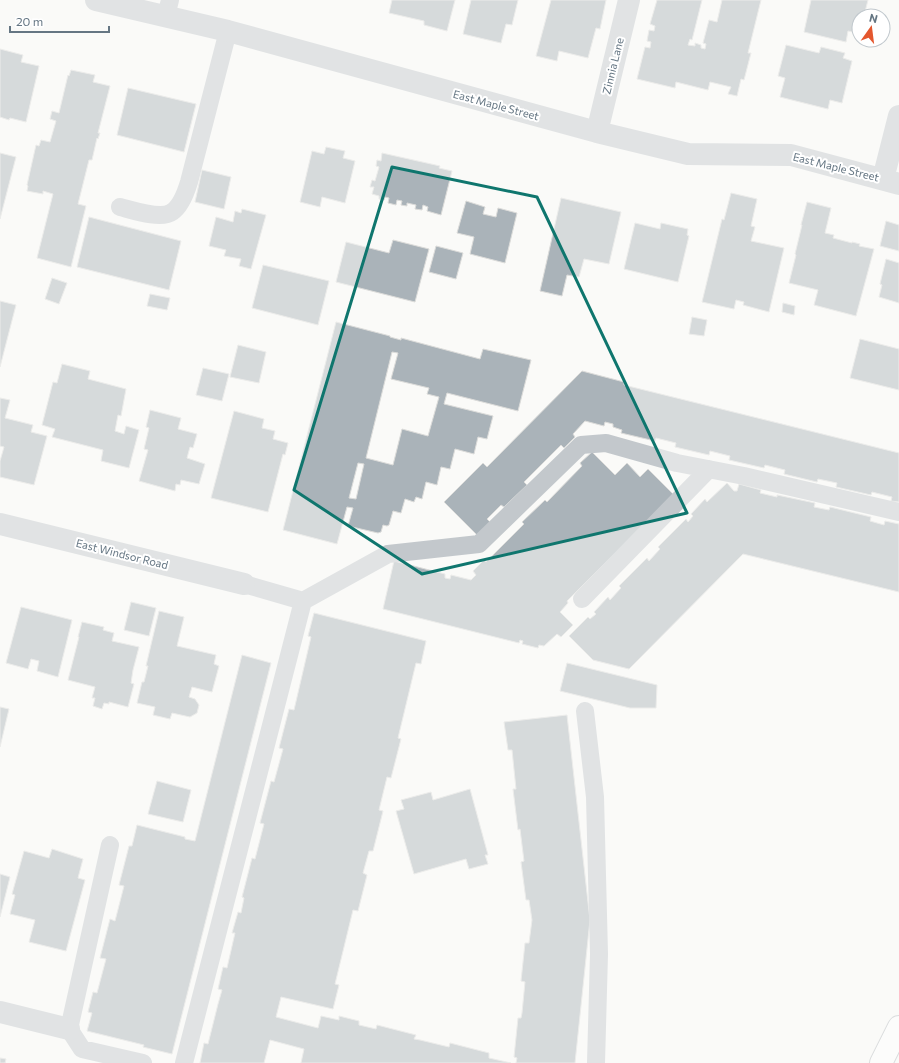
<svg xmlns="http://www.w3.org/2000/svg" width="899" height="1063" font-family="Commissioner,sans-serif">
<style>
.building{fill:#aab3b9;stroke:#dcdcda;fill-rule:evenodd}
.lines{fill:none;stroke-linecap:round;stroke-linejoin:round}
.highway-casing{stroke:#b4b9bd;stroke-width:24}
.lane{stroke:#c3c8cc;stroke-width:18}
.street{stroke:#c3c8cc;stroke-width:22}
.highway{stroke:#fff;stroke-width:22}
.marked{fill:none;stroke:#0f766e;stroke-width:3;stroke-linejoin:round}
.labels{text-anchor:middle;stroke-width:4;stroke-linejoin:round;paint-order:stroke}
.street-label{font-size:11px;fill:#657683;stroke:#fff}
</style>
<rect width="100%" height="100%" fill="#fafaf8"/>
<path class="building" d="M392,0H455L447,31L424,25V21L389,13Z
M471,0H518L512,25L506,24L501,43L463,34Z
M551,0H606L600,29L596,28L588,58L559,51L557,61L536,56Z
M657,0H702L692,40L690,39L688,45L695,46V43L701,45V48L705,49L706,44L703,43L709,20L717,22L722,0H761L748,53H751L744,80L741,79L737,96L728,94L731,87L710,82L708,90L676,82L675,88L637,79L645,47L650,48L651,42L647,41L649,30L654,31L655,26L650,24Z
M811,0H868L864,16H859V26L857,33L848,31L846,42L804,32Z
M786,45L819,53L821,47L845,53L843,58L852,61L842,103L830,100L828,109L780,97L785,78L778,76Z
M0,49L23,55L21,62L39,66L26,122L10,118L9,120L0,117Z
M71,70L95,75L93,82L110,86L98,133H100L98,139L97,138L92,160H89L78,204L86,206L71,267L37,258L53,194L43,191V194L27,191L28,186L27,185L36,145L39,146L41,140L50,142L56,121L50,119L52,111L59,113L68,75L69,76Z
M128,88L196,104L184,152L117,135Z
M326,147L345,151L343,158L355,161L345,203L322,197L320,207L300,202L312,151L324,154Z
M0,153L16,157L0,219Z
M382,153L440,166L439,168L452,171L441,215L427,211L428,207L423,205L422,210L415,209L416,205L407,203V206L401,205L402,201L397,200L396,205L388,203L389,198L385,197L384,200L379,199V196L372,194L374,187H370L372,180L375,181L379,167L376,166L377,160L381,161Z
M202,170L231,177L224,209L195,202Z
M731,193L757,199L751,226L755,227L751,241L784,248L769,312L743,305L744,302L736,300L734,309L702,302L722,219L724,220Z
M561,198L621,212L609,264L584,259L579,277L567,275L562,296L540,291Z
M466,201L485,207L483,214L496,217L498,208L517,213L505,263L470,254L474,237L457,233Z
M807,202L831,208L825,233L834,235L833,238L852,243V242L860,244L859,246L874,249L856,316L814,305L818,290L789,283L796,255L795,254L802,225H801Z
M242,209L266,215L251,269L239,266L241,259L224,256L226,250L209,246L216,217L233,222L235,211L241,213Z
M89,217L181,241L169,290L77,267Z
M886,221L899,225V251L880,246Z
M635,223L660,229L661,223L688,229L687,235L689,236L678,282L624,269Z
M393,240L429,249L415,302L336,282L346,242L389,253Z
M436,246L463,253L456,279L429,272Z
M886,259L899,263V303L879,297L882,285L880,284Z
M263,265L329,281L318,325L252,308Z
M52,278L67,283L59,304L45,299Z
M150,294L170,298L167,310L147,306Z
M0,301L16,305L0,367Z
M783,303L795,306L794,315L782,312Z
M692,317L707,320L704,336L689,334Z
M336,322L390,336V337L401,340V338L480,359L483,349L531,360L518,411L447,393L444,404L493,416L487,439L478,437L474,454L455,449L450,469L441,467L437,485L426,482L422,499L416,497L414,502L405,499L401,513L393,511L389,525L387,526L383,525L381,532L378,533L348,526L353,508L347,507L337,544L283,530ZM392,352L398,353L391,379L429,388L427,394L439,397L428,436L402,429L393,465L366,458ZM358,463L364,464L356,499L349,498Z
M860,339L899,349V390L850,378Z
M238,345L266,352L259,383L230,377Z
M62,364L90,371L88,379L126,389L121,416L118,415L115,431L124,434L126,426L139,430L129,468L101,461L103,450L52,437L55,429L42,425L53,382L57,383Z
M203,368L229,374L222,401L196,395Z
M582,371L624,382V385L899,453V502L891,501L892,497L872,492L871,495L836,487L837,483L818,479L817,482L784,474L785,470L765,465L764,468L729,460L730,456L710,451L709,455L675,447L676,443L656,438L655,441L621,433L622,430L613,427V424L605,422L604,426L585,421L573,434L575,437L564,448L561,445L524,482L527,485L504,507L501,505L487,519L490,522L477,535L444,502L483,463L487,467Z
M0,398L10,400L5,418L33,425L31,432L47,436L34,485L0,477V461L4,447L0,446Z
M150,410L181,418L178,429L197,434L193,448L190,447L187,458L205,464L199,484L181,480L180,485L176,484L175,491L139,481L148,450L144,449L149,428L146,427Z
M234,411L264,419L262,428L275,431L273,439L288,443L285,455L283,454L268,512L211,498Z
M592,452L615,475L627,463L640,477L648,469L676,497L604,564L567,601L568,603L560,612L573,625L561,637L557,634L544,646L539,645L538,648L522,644L523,641L520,640L519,643L383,609L394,561L445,574V578L450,579L451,575L471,580L476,575L473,571L484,560L486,562L524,524L522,522L545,500L547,502L582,466L580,463Z
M727,483L734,491H737L739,484L761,490L760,493L777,497V495L815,503L814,507L829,510L830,507L871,517L870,521L884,525L885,521L899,524V592L743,554L629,669L593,660L569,636L588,617L590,619L596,614L594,612L608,597L610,600L621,588L619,586L647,558L649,561L660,549L658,547L686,519L688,522L693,516L691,514L705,499L707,502Z
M131,602L156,608L149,636L124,630Z
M21,607L72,620L58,677L37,671L39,661L31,659L28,669L6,663Z
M159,611L184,617L177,646L216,655L214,664L219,666L212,692L192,687L189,697L195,699L199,705L197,713L190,717L172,713L170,719L153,715L155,707L137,703L142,682H144L148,666H146Z
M314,613L426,641L421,664L416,663L398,738L401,739L391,778L387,777L379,810L383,811L373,851H369L363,873L367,875L358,911L353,910L335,984L339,985L333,1009L281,997L276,1017L318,1028L321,1016L339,1020V1016L359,1021V1025L376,1029L377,1025L416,1035L414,1039L420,1040L449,1047L450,1043L489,1053V1058L511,1063H301L304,1049L270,1040L264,1063H200L204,1043L208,1044L218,1004L222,990L218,989L223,967L227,968L235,933H232L238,912L241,913L244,898L242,897L252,858L255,859L264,824L260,823L271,781L274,782L283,749L279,748L289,709L294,710L311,637L308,636Z
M82,622L104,627L103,630L114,633L112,641L139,647L133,670L131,683L134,684L128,707L109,702V704L104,703L102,709L93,706L95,698H92L95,687L68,680L79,637H78Z
M242,655L271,663L172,1054L143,1047L144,1045L87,1031L92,1013L88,1012L93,992L97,993L106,959L100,958L110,919L115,921L124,886L119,885L129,846H132L137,825L185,837V839L195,841Z
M567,663L657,685L656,708H630L560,691Z
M0,707L9,709L0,747Z
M567,715L590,920L575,1063H516L517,1058L514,1057L518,1018H521L522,1013L525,982L521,981L525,943H529L532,920L529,900H526L521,862L524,861L520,829L518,830L513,789H516L512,750H508L504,722Z
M157,781L191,790L183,822L148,814Z
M470,789L488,855H485L488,864L469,869L466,859L414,874L396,811L404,809L401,800L431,792L433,800Z
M52,849L83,859L78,878L85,880L66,951L29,942L35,920L10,914L15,895L12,894L24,851L49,858Z
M0,874L10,877L0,917Z
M0,1058L6,1059L5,1063H6H0Z"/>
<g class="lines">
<defs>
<path id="highway" d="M881,1063L899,1027"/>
</defs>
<use href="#highway" class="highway-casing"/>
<path class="lane" d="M166,16L170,0
M120,207C132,210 161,220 172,212C181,206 186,192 189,182L228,31
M582,599L709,469
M303,601L388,554L479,544L581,445L606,443L677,463L744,476L899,512
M585,711L595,797L599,954L596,1063
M110,845L69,1029L82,1049L143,1063
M184,1063L303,601L244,584"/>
<path class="street" d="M96,0L228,31L597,132L688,154L791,155L899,184
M597,132L629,0
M883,179L899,116
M0,524L244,584
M0,1012L69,1029"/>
<use href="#highway" class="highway"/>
</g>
<path d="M0 0H899V1063H0ZM392,167L537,197L687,513L422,574L294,490Z" fill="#fafaf8" fill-opacity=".55" fill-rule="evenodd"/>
<path class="marked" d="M392,167L537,197L687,513L422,574L294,490Z"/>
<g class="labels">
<g class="street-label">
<text transform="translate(613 66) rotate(-76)" y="4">Zinnia Lane</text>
<text transform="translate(496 105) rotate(15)" y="4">East Maple Street</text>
<text transform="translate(836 167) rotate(14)" y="4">East Maple Street</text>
<text transform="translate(122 554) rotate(14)" y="4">East Windsor Road</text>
</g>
</g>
<g transform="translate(871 28) rotate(14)"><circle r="19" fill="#ffffff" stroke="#c1c8cd"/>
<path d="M0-3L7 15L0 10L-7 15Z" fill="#e4572e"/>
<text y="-6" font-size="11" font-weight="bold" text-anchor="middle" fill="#657683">N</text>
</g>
<path d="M10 26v6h99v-6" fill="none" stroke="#657683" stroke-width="2"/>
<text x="16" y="26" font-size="12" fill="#657683" stroke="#ffffff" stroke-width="3" paint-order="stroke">20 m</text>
</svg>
